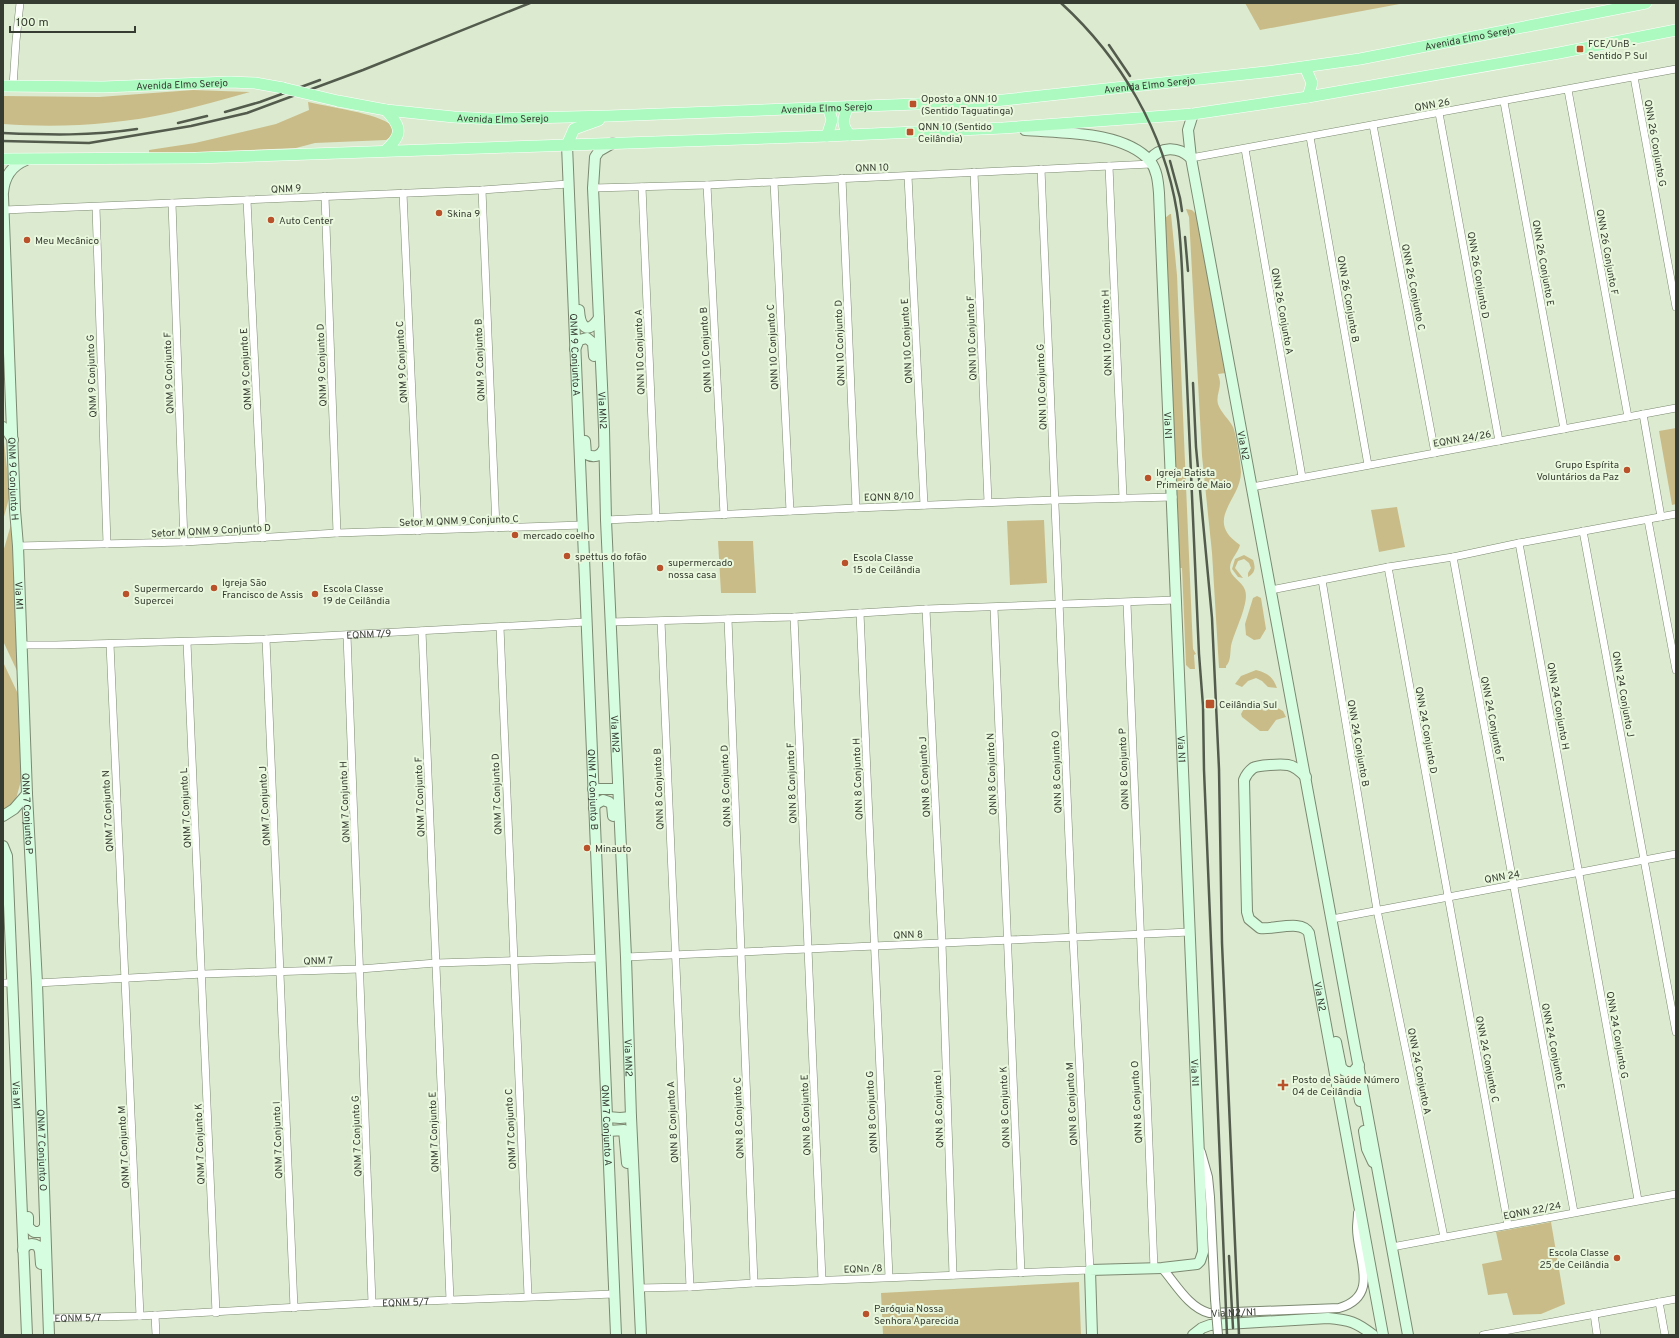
<svg xmlns="http://www.w3.org/2000/svg" width="1679" height="1338" font-family="Overpass,sans-serif">
<style>
.green{fill:#cabc89}
.lines{fill:none;stroke-linecap:round;stroke-linejoin:round}
.minor-casing{stroke:#7c8971;stroke-width:8}
.tertiary-casing{stroke:#7c8971;stroke-width:10}
.secondary-casing{stroke:#7c8971;stroke-width:12}
.primary-casing{stroke:#fff;stroke-width:12}
.minor{stroke:#fff;stroke-width:7}
.tertiary{stroke:#fff;stroke-width:8}
.secondary{stroke:#d6fde0;stroke-width:10}
.primary{stroke:#adfac0;stroke-width:11}
.rail{stroke:#535b4d;stroke-width:2.5}
.tertiary-bridge-casing{stroke:#7c8971;stroke-width:10;stroke-linecap:butt}
.primary-bridge-casing{stroke:#fff;stroke-width:12;stroke-linecap:butt}
.tertiary-bridge{stroke:#fff;stroke-width:8}
.primary-bridge{stroke:#adfac0;stroke-width:11}
.poi-dot{fill:#b9512b;stroke:#e9f8dd;stroke-width:1.5}
.labels{text-anchor:middle;stroke-width:4;stroke-linejoin:round;paint-order:stroke}
.street-label{font-size:10px;fill:#363c31;stroke:#e9f8dd}
.poi-label{font-size:10px;fill:#363c31;stroke:#e9f8dd;text-anchor:start}
</style>
<rect width="100%" height="100%" fill="#dcebd0"/>
<path class="green" d="M1245,3H1405L1260,30Z
M193,90L250,92C224,99 197,107 170,113C116,125 58,128 3,124V96L99,97Z
M308,102C325,106 380,114 391,125L393,133L391,137L386,140L315,143L296,148L149,154V150L195,143L276,124L309,110Z
M1186,209L1192,210L1196,214L1226,373L1218,374C1219,377 1220,380 1220,383C1220,390 1216,397 1218,404C1221,413 1229,419 1233,427C1236,433 1241,465 1241,472C1241,500 1203,520 1240,545C1238,553 1230,559 1230,568C1230,577 1242,581 1245,590C1250,602 1234,632 1231,646C1230,653 1231,661 1226,666V668H1219L1212,553L1202,456L1189,217Z
M1170,214H1171L1177,275L1193,649L1196,654L1194,655L1195,669H1190L1186,665L1182,568H1180L1165,218Z
M1676,428V504L1672,505L1659,431Z
M3,433L10,495L3,520Z
M1397,507L1405,547L1379,552L1371,510Z
M1044,520L1047,583L1010,585L1007,521Z
M12,521L18,673L3,641V552Z
M718,541H753L756,593H721Z
M1244,555L1253,560C1256,568 1255,573 1248,577V573L1251,568L1249,563L1244,559L1238,561L1235,568L1243,578L1238,577L1232,569L1235,559Z
M1257,596L1261,598L1266,629L1260,639L1254,640L1246,635L1245,624L1253,598Z
M3,662L19,696L22,777L16,799L12,804L3,810Z
M1256,670C1268,673 1273,677 1277,688L1268,687L1262,681L1256,678L1248,681L1242,687L1235,684L1241,676Z
M1264,701L1267,704L1262,710L1266,711L1271,706H1274L1283,711L1286,717L1276,720L1268,731H1260L1242,717L1241,714L1246,705Z
M1551,1222L1565,1304L1541,1314L1513,1315L1507,1293L1488,1295L1482,1264L1502,1260L1496,1232Z
M1079,1282L1081,1335H883L881,1293Z"/>
<g class="lines">
<defs>
<g id="minor">
<path d="M1634,77L1676,307"/>
<path d="M13,86L16,41L20,3"/>
<path d="M1568,90L1628,417"/>
<path d="M1504,102L1564,429"/>
<path d="M1439,113L1499,441"/>
<path d="M1373,125L1435,453"/>
<path d="M1310,137L1368,465"/>
<path d="M1245,149L1302,477"/>
<path d="M1191,158L1676,69"/>
<path d="M1109,166L1123,498"/>
<path d="M974,172L988,502"/>
<path d="M908,176L924,505"/>
<path d="M842,178L856,508"/>
<path d="M774,182L790,511"/>
<path d="M707,185L724,515"/>
<path d="M642,187L656,518"/>
<path d="M593,188L707,185L1151,164"/>
<path d="M482,190L496,528"/>
<path d="M403,193L418,531"/>
<path d="M325,196L337,533"/>
<path d="M247,200L263,538"/>
<path d="M172,203L184,542"/>
<path d="M96,207L107,544"/>
<path d="M4,210L482,190L568,184"/>
<path d="M1643,414L1661,517"/>
<path d="M1252,487L1676,408"/>
<path d="M606,520L856,508L1056,500L1173,497"/>
<path d="M1648,520L1676,670"/>
<path d="M1583,531L1676,1032"/>
<path d="M1519,543L1638,1200"/>
<path d="M18,546L184,542L337,533L582,525"/>
<path d="M1453,557L1574,1212"/>
<path d="M1388,567L1508,1225"/>
<path d="M1322,580L1377,910L1444,1237"/>
<path d="M1271,590L1388,567L1453,557L1519,543L1676,514"/>
<path d="M1127,603L1154,1268"/>
<path d="M994,608L1021,1273"/>
<path d="M926,609L942,943L953,1275"/>
<path d="M860,613L889,1277"/>
<path d="M794,617L822,1280"/>
<path d="M728,619L754,1283"/>
<path d="M661,621L690,1287"/>
<path d="M610,622L794,617L926,609L1176,600"/>
<path d="M500,627L528,1296"/>
<path d="M422,631L450,1300"/>
<path d="M347,635L372,1303"/>
<path d="M266,639L294,1308"/>
<path d="M187,642L216,1313"/>
<path d="M110,644L140,1316"/>
<path id="s1" d="M21,645H56L266,639L586,622"/>
<path d="M1332,919L1676,854"/>
<path d="M626,957L1190,932"/>
<path d="M3,983H12"/>
<path d="M37,983L203,974L360,969L436,963L600,958"/>
<path d="M1392,1247L1676,1194"/>
<path d="M638,1288L690,1287L754,1283L1090,1270L1073,937L1041,169"/>
<path d="M1659,1302L1665,1335"/>
<path d="M1594,1314L1597,1335"/>
<path d="M155,1315L156,1335"/>
<path id="s2" d="M48,1318L140,1316L372,1303L614,1294"/>
<path d="M1483,1335L1676,1299"/>
</g>
<g id="tertiary">
<path d="M1201,1152L1208,1177L1210,1197L1215,1299"/>
<path id="s3" d="M1162,1268C1176,1284 1188,1307 1209,1313L1339,1308C1381,1296 1357,1258 1357,1228C1357,1223 1358,1218 1358,1213"/>
</g>
<g id="secondary">
<path id="s4" d="M1193,114L1188,130L1191,158L1408,1335"/>
<path id="s5" d="M1025,130C1061,133 1124,131 1150,161C1157,170 1158,181 1159,193L1203,1252L1200,1261L1197,1264L1162,1268L1090,1270L1092,1335"/>
<path id="s6" d="M613,143L599,151L595,157L593,188L604,429L606,520L626,957L631,1117L641,1335"/>
<path id="s7" d="M567,145L616,1335"/>
<path d="M1149,160C1161,146 1178,146 1191,158"/>
<path d="M3,193C4,178 11,166 26,160"/>
<path id="s8" d="M3,196L15,510L18,546L27,794L37,983L49,1335"/>
<path d="M579,310C580,326 587,336 599,318"/>
<path d="M575,349L579,340L587,338L593,343L594,356"/>
<path d="M3,427L8,432L13,440"/>
<path d="M585,441L586,454C593,458 600,457 604,449"/>
<path id="s9" d="M1306,777C1301,772 1295,766 1288,765C1281,764 1258,765 1253,768C1249,771 1246,775 1244,780L1247,912L1249,919L1260,928C1274,930 1302,919 1309,933L1383,1335"/>
<path d="M593,789H618"/>
<path d="M594,808L596,804L603,800L609,802L612,805L613,816"/>
<path d="M3,816L14,809L27,794"/>
<path id="s10" d="M3,846L7,856L27,1335"/>
<path d="M1336,1042L1341,1067C1344,1072 1348,1073 1353,1072L1359,1065"/>
<path d="M1339,1092L1346,1085L1354,1086L1358,1090L1360,1101"/>
<path d="M608,1117L620,1118L631,1117"/>
<path d="M608,1131L624,1130L627,1163"/>
<path d="M1364,1131L1367,1149L1373,1162"/>
<path d="M28,1217V1227L34,1232H40L45,1227V1224"/>
<path d="M23,1250C26,1244 32,1242 38,1246L40,1251L41,1264"/>
<path d="M1193,1335L1202,1328L1210,1325L1328,1318C1350,1320 1356,1322 1373,1335"/>
</g>
<g id="primary">
<path d="M1305,67L1312,83L1308,97"/>
<path id="s11" d="M3,86L103,87L229,82L255,83L283,88"/>
<path id="s12" d="M338,101L386,110L454,117L492,119L609,116L994,101L1274,71L1360,59L1646,3"/>
<path d="M848,107C843,118 841,125 850,135"/>
<path d="M827,136L832,120L828,107"/>
<path d="M567,145L574,129L599,120"/>
<path d="M385,151C403,134 402,128 386,110"/>
<path d="M3,159L196,158L827,136L1003,128L1193,114L1308,97L1559,53L1676,30"/>
</g>
</defs>
<use href="#minor" class="minor-casing"/>
<use href="#tertiary" class="tertiary-casing"/>
<use href="#secondary" class="secondary-casing"/>
<use href="#primary" class="primary-casing"/>
<use href="#minor" class="minor"/>
<use href="#tertiary" class="tertiary"/>
<use href="#secondary" class="secondary"/>
<use href="#primary" class="primary"/>
<path class="rail" d="M1061,3C1121,58 1164,131 1177,212C1180,231 1181,250 1182,270L1199,654L1203,706L1204,770L1227,1335
M1109,45L1130,76
M225,112L260,102L320,80
M178,123L207,116
M3,133C49,135 91,136 137,129
M3,141L89,143L191,126L247,113L363,70L530,3
M1170,161L1180,198L1182,211
M1185,237L1188,271
M1193,383L1196,447L1212,618L1219,769L1222,943L1239,1335
M1229,1256L1233,1328"/>
<defs>
<path id="tertiary-bridge" d="M1215,1299L1218,1335"/>
<path id="primary-bridge" d="M283,88L338,101"/>
</defs>
<use href="#tertiary-bridge" class="tertiary-bridge-casing"/>
<use href="#primary-bridge" class="primary-bridge-casing"/>
<use href="#tertiary-bridge" class="tertiary-bridge"/>
<use href="#primary-bridge" class="primary-bridge"/>
</g>
<g class="poi-dot">
<rect x="1576" y="45" width="8" height="8" rx="2"/>
<rect x="909" y="100" width="8" height="8" rx="2"/>
<rect x="906" y="128" width="8" height="8" rx="2"/>
<circle cx="439" cy="213" r="4"/>
<circle cx="271" cy="220" r="4"/>
<circle cx="27" cy="240" r="4"/>
<circle cx="1627" cy="470" r="4"/>
<circle cx="1148" cy="478" r="4"/>
<circle cx="515" cy="535" r="4"/>
<circle cx="567" cy="556" r="4"/>
<circle cx="845" cy="563" r="4"/>
<circle cx="660" cy="568" r="4"/>
<circle cx="214" cy="588" r="4"/>
<circle cx="126" cy="594" r="4"/>
<circle cx="315" cy="594" r="4"/>
<rect x="1205" y="699" width="10" height="10" rx="2"/>
<circle cx="587" cy="848" r="4"/>
<path d="M1281 1079h4v4h4v4h-4v4h-4v-4h-4v-4h4z"/>
<circle cx="1617" cy="1258" r="4"/>
<circle cx="866" cy="1314" r="4"/>
</g>
<g class="labels">
<g class="street-label">
<text dy="4" stroke="none"><textPath href="#s12" startOffset="1138">Avenida Elmo Serejo</textPath></text>
<text dy="4" stroke="none"><textPath href="#s11" startOffset="179">Avenida Elmo Serejo</textPath></text>
<text dy="4" stroke="none"><textPath href="#s12" startOffset="814">Avenida Elmo Serejo</textPath></text>
<text transform="translate(1432 104) rotate(-10)" y="4">QNN 26</text>
<text dy="4" stroke="none"><textPath href="#s12" startOffset="490">Avenida Elmo Serejo</textPath></text>
<text dy="4" stroke="none"><textPath href="#s12" startOffset="166">Avenida Elmo Serejo</textPath></text>
<text transform="translate(1656 143) rotate(80)" y="4">QNN 26 Conjunto G</text>
<text transform="translate(872 167) rotate(-2)" y="4">QNN 10</text>
<text transform="translate(286 188) rotate(-3)" y="4">QNM 9</text>
<text transform="translate(1608 252) rotate(80)" y="4">QNN 26 Conjunto F</text>
<text transform="translate(1544 263) rotate(80)" y="4">QNN 26 Conjunto E</text>
<text transform="translate(1479 275) rotate(80)" y="4">QNN 26 Conjunto D</text>
<text transform="translate(1414 287) rotate(79)" y="4">QNN 26 Conjunto C</text>
<text transform="translate(1349 299) rotate(80)" y="4">QNN 26 Conjunto B</text>
<text transform="translate(1283 311) rotate(80)" y="4">QNN 26 Conjunto A</text>
<text transform="translate(1106 333) rotate(-92)" y="4">QNN 10 Conjunto H</text>
<text transform="translate(971 338) rotate(-92)" y="4">QNN 10 Conjunto F</text>
<text transform="translate(906 341) rotate(-93)" y="4">QNN 10 Conjunto E</text>
<text transform="translate(839 343) rotate(-92)" y="4">QNN 10 Conjunto D</text>
<text transform="translate(772 347) rotate(-93)" y="4">QNN 10 Conjunto C</text>
<text transform="translate(705 350) rotate(-93)" y="4">QNN 10 Conjunto B</text>
<text transform="translate(639 352) rotate(-92)" y="4">QNN 10 Conjunto A</text>
<text dy="4" stroke="none"><textPath href="#s7" startOffset="210">QNM 9 Conjunto A</textPath></text>
<text transform="translate(479 360) rotate(-92)" y="4">QNM 9 Conjunto B</text>
<text transform="translate(401 362) rotate(-93)" y="4">QNM 9 Conjunto C</text>
<text transform="translate(321 365) rotate(-92)" y="4">QNM 9 Conjunto D</text>
<text transform="translate(245 369) rotate(-93)" y="4">QNM 9 Conjunto E</text>
<text transform="translate(168 373) rotate(-92)" y="4">QNM 9 Conjunto F</text>
<text transform="translate(91 376) rotate(-92)" y="4">QNM 9 Conjunto G</text>
<text transform="translate(1041 387) rotate(-92)" y="4">QNN 10 Conjunto G</text>
<text dy="4" stroke="none"><textPath href="#s6" startOffset="277">Via MN2</textPath></text>
<text dy="4" stroke="none"><textPath href="#s5" startOffset="398">Via N1</textPath></text>
<text transform="translate(1462 438) rotate(-10)" y="4">EQNN 24/26</text>
<text dy="4" stroke="none"><textPath href="#s4" startOffset="337">Via N2</textPath></text>
<text dy="4" stroke="none"><textPath href="#s8" startOffset="283">QNM 9 Conjunto H</textPath></text>
<text transform="translate(889 496) rotate(-2)" y="4">EQNN 8/10</text>
<text transform="translate(459 520) rotate(-2)" y="4">Setor M QNM 9 Conjunto C</text>
<text transform="translate(211 530) rotate(-3)" y="4">Setor M QNM 9 Conjunto D</text>
<text dy="4" stroke="none"><textPath href="#s8" startOffset="400">Via M1</textPath></text>
<text dy="4" stroke="none"><textPath href="#s1" startOffset="348">EQNM 7/9</textPath></text>
<text transform="translate(1624 694) rotate(80)" y="4">QNN 24 Conjunto J</text>
<text transform="translate(1559 706) rotate(80)" y="4">QNN 24 Conjunto H</text>
<text transform="translate(1493 719) rotate(79)" y="4">QNN 24 Conjunto F</text>
<text transform="translate(1427 730) rotate(80)" y="4">QNN 24 Conjunto D</text>
<text dy="4" stroke="none"><textPath href="#s6" startOffset="601">Via MN2</textPath></text>
<text transform="translate(1359 743) rotate(80)" y="4">QNN 24 Conjunto B</text>
<text dy="4" stroke="none"><textPath href="#s5" startOffset="722">Via N1</textPath></text>
<text transform="translate(1123 769) rotate(-92)" y="4">QNN 8 Conjunto P</text>
<text transform="translate(1056 772) rotate(-92)" y="4">QNN 8 Conjunto O</text>
<text transform="translate(991 774) rotate(-92)" y="4">QNN 8 Conjunto N</text>
<text transform="translate(924 777) rotate(-93)" y="4">QNN 8 Conjunto J</text>
<text transform="translate(857 779) rotate(-92)" y="4">QNN 8 Conjunto H</text>
<text transform="translate(791 783) rotate(-92)" y="4">QNN 8 Conjunto F</text>
<text transform="translate(725 786) rotate(-92)" y="4">QNN 8 Conjunto D</text>
<text transform="translate(658 789) rotate(-92)" y="4">QNN 8 Conjunto B</text>
<text dy="4" stroke="none"><textPath href="#s7" startOffset="645">QNM 7 Conjunto B</textPath></text>
<text transform="translate(496 794) rotate(-92)" y="4">QNM 7 Conjunto D</text>
<text transform="translate(419 797) rotate(-92)" y="4">QNM 7 Conjunto F</text>
<text transform="translate(344 802) rotate(-92)" y="4">QNM 7 Conjunto H</text>
<text transform="translate(264 806) rotate(-93)" y="4">QNM 7 Conjunto J</text>
<text transform="translate(185 808) rotate(-93)" y="4">QNM 7 Conjunto L</text>
<text transform="translate(107 811) rotate(-93)" y="4">QNM 7 Conjunto N</text>
<text dy="4" stroke="none"><textPath href="#s8" startOffset="618">QNM 7 Conjunto P</textPath></text>
<text transform="translate(1502 876) rotate(-10)" y="4">QNN 24</text>
<text transform="translate(908 934) rotate(-2)" y="4">QNN 8</text>
<text transform="translate(318 960) rotate(-2)" y="4">QNM 7</text>
<text dy="4" stroke="none"><textPath href="#s9" startOffset="342">Via N2</textPath></text>
<text transform="translate(1618 1035) rotate(80)" y="4">QNN 24 Conjunto G</text>
<text transform="translate(1554 1046) rotate(79)" y="4">QNN 24 Conjunto E</text>
<text dy="4" stroke="none"><textPath href="#s6" startOffset="925">Via MN2</textPath></text>
<text transform="translate(1488 1059) rotate(79)" y="4">QNN 24 Conjunto C</text>
<text transform="translate(1420 1071) rotate(79)" y="4">QNN 24 Conjunto A</text>
<text dy="4" stroke="none"><textPath href="#s5" startOffset="1046">Via N1</textPath></text>
<text dy="4" stroke="none"><textPath href="#s10" startOffset="250">Via M1</textPath></text>
<text transform="translate(1136 1102) rotate(-93)" y="4">QNN 8 Conjunto O</text>
<text transform="translate(1071 1104) rotate(-93)" y="4">QNN 8 Conjunto M</text>
<text transform="translate(1004 1107) rotate(-92)" y="4">QNN 8 Conjunto K</text>
<text transform="translate(938 1109) rotate(-92)" y="4">QNN 8 Conjunto I</text>
<text transform="translate(871 1112) rotate(-93)" y="4">QNN 8 Conjunto G</text>
<text transform="translate(805 1115) rotate(-92)" y="4">QNN 8 Conjunto E</text>
<text transform="translate(738 1118) rotate(-92)" y="4">QNN 8 Conjunto C</text>
<text transform="translate(672 1122) rotate(-93)" y="4">QNN 8 Conjunto A</text>
<text dy="4" stroke="none"><textPath href="#s7" startOffset="981">QNM 7 Conjunto A</textPath></text>
<text transform="translate(510 1129) rotate(-93)" y="4">QNM 7 Conjunto C</text>
<text transform="translate(433 1132) rotate(-92)" y="4">QNM 7 Conjunto E</text>
<text transform="translate(356 1136) rotate(-92)" y="4">QNM 7 Conjunto G</text>
<text transform="translate(277 1140) rotate(-92)" y="4">QNM 7 Conjunto I</text>
<text transform="translate(199 1144) rotate(-92)" y="4">QNM 7 Conjunto K</text>
<text transform="translate(123 1147) rotate(-93)" y="4">QNM 7 Conjunto M</text>
<text dy="4" stroke="none"><textPath href="#s8" startOffset="955">QNM 7 Conjunto O</textPath></text>
<text transform="translate(1532 1210) rotate(-11)" y="4">EQNN 22/24</text>
<text transform="translate(863 1268) rotate(-2)" y="4">EQNn /8</text>
<text dy="4" stroke="none"><textPath href="#s2" startOffset="358">EQNM 5/7</textPath></text>
<text dy="4" stroke="none"><textPath href="#s3" startOffset="91">Via N2/N1</textPath></text>
<text dy="4" stroke="none"><textPath href="#s2" startOffset="30">EQNM 5/7</textPath></text>
</g>
<g class="poi-label">
<text x="1588" y="47">FCE/UnB -<tspan x="1588" dy="12">Sentido P Sul</tspan></text>
<text x="921" y="102">Oposto a QNN 10<tspan x="921" dy="12">(Sentido Taguatinga)</tspan></text>
<text x="918" y="130">QNN 10 (Sentido<tspan x="918" dy="12">Ceilândia)</tspan></text>
<text x="447" y="217">Skina 9</text>
<text x="279" y="224">Auto Center</text>
<text x="35" y="244">Meu Mecânico</text>
<text x="1619" y="468" text-anchor="end">Grupo Espírita<tspan x="1619" dy="12">Voluntários da Paz</tspan></text>
<text x="1156" y="476">Igreja Batista<tspan x="1156" dy="12">Primeiro de Maio</tspan></text>
<text x="523" y="539">mercado coelho</text>
<text x="575" y="560">spettus do fofão</text>
<text x="853" y="561">Escola Classe<tspan x="853" dy="12">15 de Ceilândia</tspan></text>
<text x="668" y="566">supermercado<tspan x="668" dy="12">nossa casa</tspan></text>
<text x="222" y="586">Igreja São<tspan x="222" dy="12">Francisco de Assis</tspan></text>
<text x="134" y="592">Supermercardo<tspan x="134" dy="12">Supercei</tspan></text>
<text x="323" y="592">Escola Classe<tspan x="323" dy="12">19 de Ceilândia</tspan></text>
<text x="1219" y="708">Ceilândia Sul</text>
<text x="595" y="852">Minauto</text>
<text x="1292" y="1083">Posto de Saúde Número<tspan x="1292" dy="12">04 de Ceilândia</tspan></text>
<text x="1609" y="1256" text-anchor="end">Escola Classe<tspan x="1609" dy="12">25 de Ceilândia</tspan></text>
<text x="874" y="1312">Paróquia Nossa<tspan x="874" dy="12">Senhora Aparecida</tspan></text>
</g>
</g>
<rect width="1679" height="1338" fill="none" stroke="#363c31" stroke-width="8"/>
<path d="M10 26v6h125v-6" fill="none" stroke="#363c31" stroke-width="2"/>
<text x="16" y="26" font-size="12" fill="#363c31" stroke="#e9f8dd" stroke-width="3" paint-order="stroke">100 m</text>
</svg>
